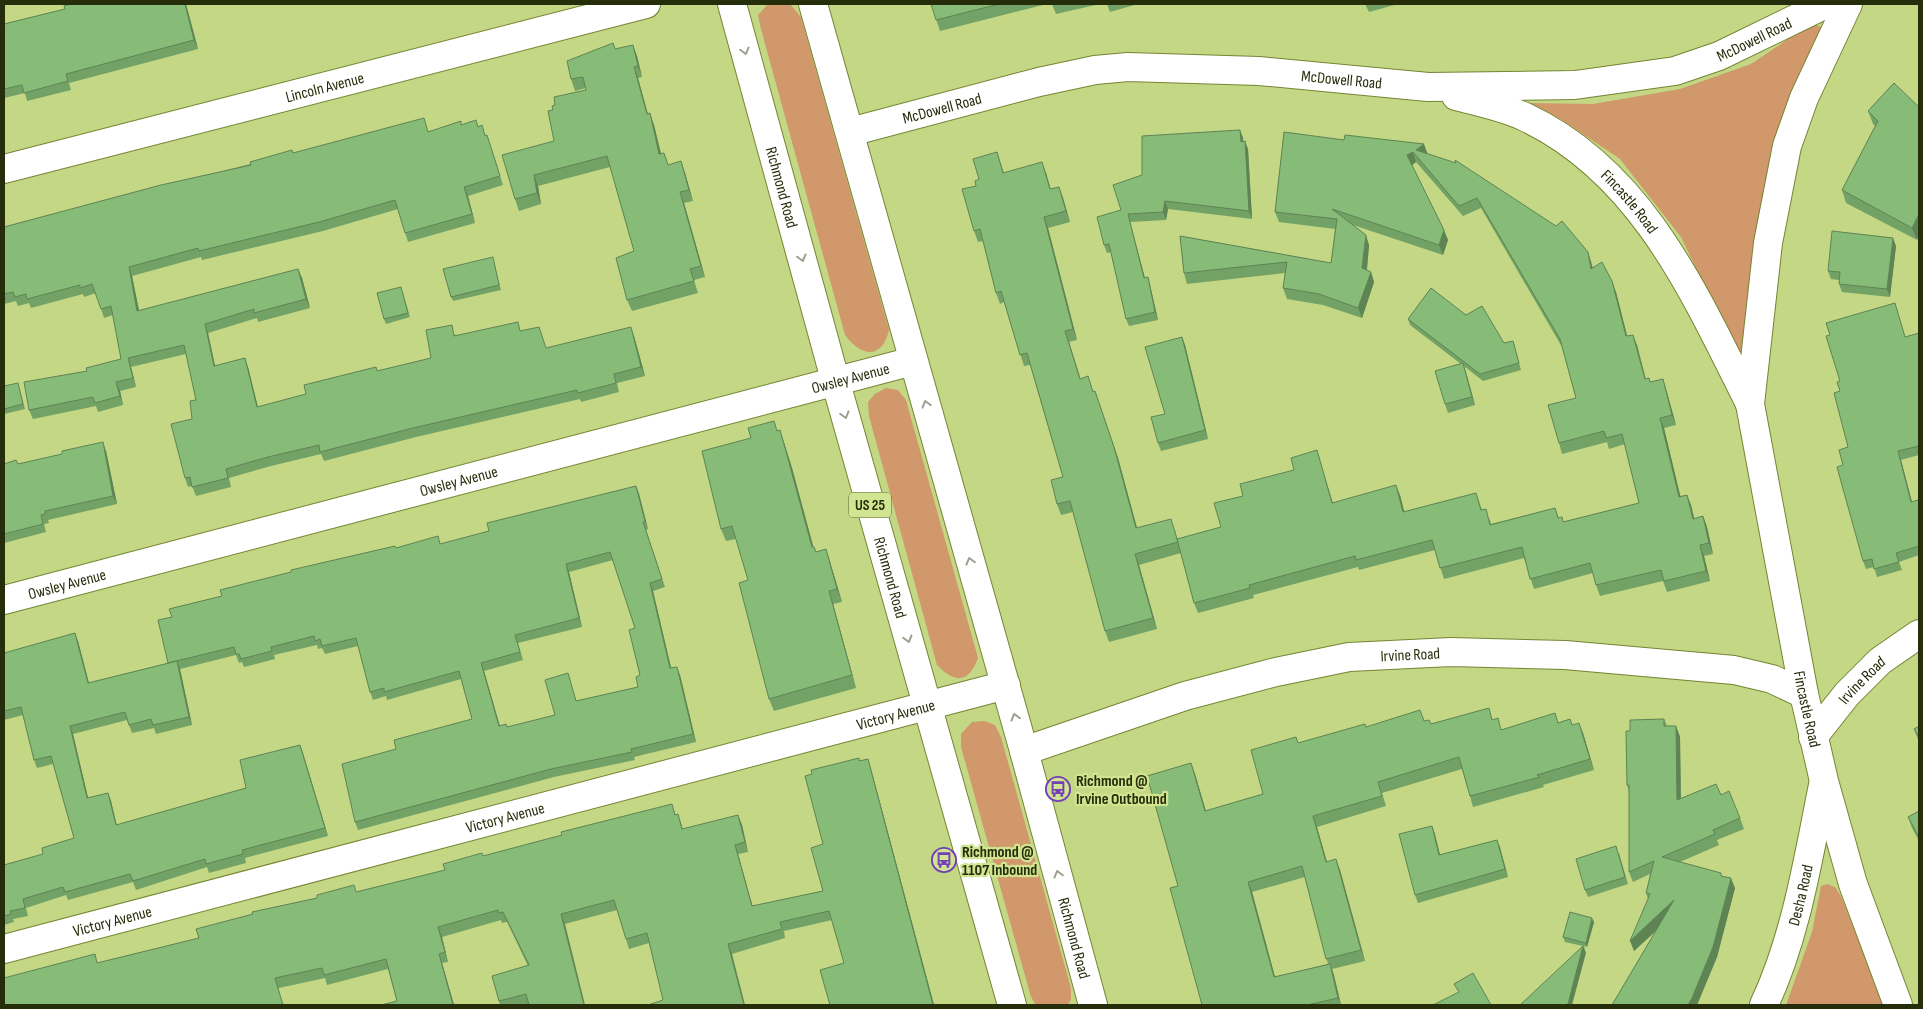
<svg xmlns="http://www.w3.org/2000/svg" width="1923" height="1009" font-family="'Sofia Sans Condensed',sans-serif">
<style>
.green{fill:#d0986b}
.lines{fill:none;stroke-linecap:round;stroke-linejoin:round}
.street-casing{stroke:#758533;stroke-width:30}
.primary-casing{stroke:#758533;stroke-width:30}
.street{stroke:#fff;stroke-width:28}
.primary{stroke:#fff;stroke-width:28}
.wall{fill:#73a267;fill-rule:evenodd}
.shaded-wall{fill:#5e8454}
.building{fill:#86bc78;stroke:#5e8454;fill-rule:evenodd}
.oneway{stroke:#9da091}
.labels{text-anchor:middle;stroke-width:4.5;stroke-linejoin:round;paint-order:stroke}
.shield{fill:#d1e491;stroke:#596432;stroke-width:1}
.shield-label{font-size:15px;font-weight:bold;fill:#262d0a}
.street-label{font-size:16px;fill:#262d0a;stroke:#d1e491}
.poi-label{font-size:16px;font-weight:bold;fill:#262d0a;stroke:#d1e491;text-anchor:start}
</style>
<rect width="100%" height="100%" fill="#c4d784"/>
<path class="green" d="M768,4H790L801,17L889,330C882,360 861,357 845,335L761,29L758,15Z
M1814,24L1821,27L1820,34C1763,133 1756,251 1741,362L1681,237L1620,159L1562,120L1525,106L1528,103L1593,104L1680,89L1751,64L1800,31Z
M886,388L898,390L906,400L978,658C969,683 955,684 937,665L869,416L868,402L875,394Z
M984,721L995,725L1001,737L1071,988V999L1068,1005H1036L1031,997L961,747V734L972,722Z
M1827,884L1835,887L1841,896L1884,1005H1786L1812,932L1821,886Z"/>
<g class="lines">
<defs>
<g id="street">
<path id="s1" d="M1848,4L1804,98L1787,146L1768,243L1750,404L1804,694L1824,781L1853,884L1898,1005"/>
<path id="s2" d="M1456,96C1478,102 1504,107 1525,117C1642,172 1695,294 1750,404"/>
<path id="s3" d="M850,132L1039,82L1095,70L1128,67L1259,71L1428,87L1575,85L1675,71L1719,56L1826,4"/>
<path id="s4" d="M4,169L646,4"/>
<path id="s5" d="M4,600L913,361"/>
<path id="s6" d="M1813,737L1847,694L1880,661L1919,634"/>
<path id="s7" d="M1024,751L1185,696L1276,672L1349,657L1451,652L1565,655L1734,670L1772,679L1804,694"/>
<path id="s8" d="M4,949L1006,685"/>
<path id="s9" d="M1764,1005C1796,937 1808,859 1823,785"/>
</g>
<g id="primary">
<path id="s10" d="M732,4L836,383L1012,1005"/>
<path id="s11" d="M813,4L1024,751L1093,1005"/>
</g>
</defs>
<use href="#street" class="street-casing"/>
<use href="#primary" class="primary-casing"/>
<use href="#street" class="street"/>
<use href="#primary" class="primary"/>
</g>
<path class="wall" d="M71,4H186L198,49L69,83L71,90L27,101L25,93L4,98V24L65,9Z
M931,4H1047L940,31Z
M1052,4H1100L1056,14Z
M1107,4H1138L1110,12Z
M1365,4H1398L1369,12Z
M615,49L637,56L642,77L638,78L648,114L654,125L661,154L668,165L685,173L693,201L684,203L705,277L694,280L698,293L632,311L627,300L634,251L610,167L538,186L541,204L519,211L515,199L554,141L553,110L555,105L586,90V88L575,91L571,79Z
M1894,83L1917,240L1846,203L1842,190L1875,126L1873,124L1868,111Z
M462,125L479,126L486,136L490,144L503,185L468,196L475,223L408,242L398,209L323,231L202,260L201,257L132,276L139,311L298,269L302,278L310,308L258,322L257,318L208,333L215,366L248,367L258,407L306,394L378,371L431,358L455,334L456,336L521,331L547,348L634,336L645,376L617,383L619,392L581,402L580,399L416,437L324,461L321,454L271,466L229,478L231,487L196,496L192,486L188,487L185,478L192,419L196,400L186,354L131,367L136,387L120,391L123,405L98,412L96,406L33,419L29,410L87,371L121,359L113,315L104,318L96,293L84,297L83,294L31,308L29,303L18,306L16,301L4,304V227L293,153L429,131Z
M1240,130L1243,138V141L1248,149L1252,219L1168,209L1166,220L1130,222L1145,278L1148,277L1150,285L1158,320L1129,326L1126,319L1111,252L1107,253L1104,245L1142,175Z
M1284,132L1427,153L1588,252L1593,268L1616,292L1627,336L1637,345L1646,379L1651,382L1663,379L1666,389L1676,425L1664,428L1680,496L1687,495L1691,505L1694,519L1703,516L1707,527L1713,554L1704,556L1710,581L1667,592L1663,581L1600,596L1596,585L1593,573L1534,589L1524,558L1444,579L1435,550L1359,570L1358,567L1253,595L1254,598L1198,613L1194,603L1181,553L1139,565L1157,629L1109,642L1105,631L1073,512L1061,515L1057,504L1063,477L1030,365L1024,366L1004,302L1000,304L996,293L983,241L978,242L974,231L976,186L997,152L1004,173H1046L1050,189L1059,187L1063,198L1070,222L1048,228L1077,340L1069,342L1080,379L1094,391L1118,458L1137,528L1175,530L1177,539L1221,527L1243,496L1294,470L1317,450L1332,503L1400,495L1404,512L1476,493L1482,510L1490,520L1491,524L1555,508L1559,518L1563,522L1639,503L1625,444L1609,449L1607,442L1562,454L1559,443L1576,398L1562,347L1481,208L1463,216L1416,162L1412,165L1448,240L1443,255L1353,225L1369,245L1367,270L1371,272L1374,282L1362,318L1323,305L1287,299L1283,288L1285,273L1187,284L1184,273L1180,236L1331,263L1335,229L1279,222L1275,212Z
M1896,246L1890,297L1842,292L1839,284V280L1831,279L1828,271Z
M494,262L501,290L453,301L451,297Z
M401,287L410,317L386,324L384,319Z
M1895,303L1905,337L1919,333V455L1901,460L1912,502L1919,503V555L1899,562L1902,570L1877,577L1874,567L1866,569L1863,561L1843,465L1848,447L1840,391V381L1830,335Z
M1408,319L1504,343L1513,341L1521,370L1483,381L1464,366L1475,405L1448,413L1445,404L1461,364L1410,325Z
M1182,337L1185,345L1208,439L1161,451L1158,443L1165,414Z
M4,386L19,387L25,409L4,414Z
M780,430L792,468L813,547H814L816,552L826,549L830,562L842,602L833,604L856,688L774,711L769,699L748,580L736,539L726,541L721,529L751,438Z
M106,451L117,504L48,520L49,523L44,524L46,532L4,543V464H18Z
M636,486L639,494L648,529L646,530L665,587L653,591L671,668L680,675L696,742L634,757L635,760L554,777L358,830L355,822L396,749L472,719L461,679L387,700L386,696L373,700L370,692L358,646L325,654L322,648L318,649L317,645L274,655L275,659L244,667L242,662L239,663L236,655L180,669L192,725L156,734L154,728L132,733L127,720L73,734L88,798L108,793L111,801L117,825L246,788L300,745L328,836L245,858L246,863L209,873L207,867L136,890L133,882L68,900L66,895L26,908L28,916L13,919L14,922L4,925V865L43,854L74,838L53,764L37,768L34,760L23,715L4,720V653L78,641L89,683L168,663L172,617L222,596L396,548L441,544L489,531ZM613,560L635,628L640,675L638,687L576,701L568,673L555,715L508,727L500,726L484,671L523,660L518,643L582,627L569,572Z
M1555,713L1558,723L1570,719L1572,725L1583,733L1594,770L1543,785L1544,787L1473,807L1470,796L1462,769L1382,793L1386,806L1317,827L1326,861L1340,870L1365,961L1332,969L1341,1005H1202L1178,886L1195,774L1206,811L1263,794L1299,743L1366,727L1424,721L1431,724L1493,719L1502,730ZM1305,877L1328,964L1275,977L1252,892Z
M1664,719L1667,726H1676L1680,737L1681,799L1721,795L1740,818L1744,829L1717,840L1719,845L1680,862L1722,876L1735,888L1717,957L1697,1005H1612L1656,931L1634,951L1648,899L1646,893L1650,874L1633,882L1629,872V792L1627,785L1630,731Z
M1919,726V742L1914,729Z
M860,761L871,769L934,1005H830L844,963L832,920L784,931L785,938L732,954L663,1000L649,943L629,949L617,910L565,924L529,1004L524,1005H500L499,1001L528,966L507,922L502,923L501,920L442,937L448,962L442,963L454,1005H381L397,1001L388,969L327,985L325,978L279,988L98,963L199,938L357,892L445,870L483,856L678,814L683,829L738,815L742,825L748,852L738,854L752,906L823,891V844Z
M1919,811V841L1912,828L1908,817Z
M1432,826L1440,855L1497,840L1508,877L1418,903L1415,895Z
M1619,853L1628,884L1588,897L1585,890Z
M1594,922L1587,947L1584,946L1586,953L1583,946L1565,942L1563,937Z"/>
<path class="shaded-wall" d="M185,4H186L198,49L194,40Z
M633,45L637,56L642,77L638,66Z
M634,67L638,78L651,126L647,114Z
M650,113L654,125L664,166L659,154Z
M1240,130L1243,138L1244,150L1241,142Z
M1245,141L1248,149L1252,219L1249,211Z
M1424,144L1428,155L1416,150Z
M1413,152L1416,162L1411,166L1407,155Z
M681,161L685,173L693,201L689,190Z
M1042,162L1046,173L1054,200L1050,189Z
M534,175L538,186L541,204L537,193Z
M464,187L468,196L475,223L472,214Z
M1059,187L1063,198L1070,222L1066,211Z
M680,192L684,203L705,277L701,266Z
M1165,201L1168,209L1166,220L1163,212Z
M1128,214L1130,222L1147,286L1144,278Z
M1919,214V235L1917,240L1912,228Z
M1044,217L1048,228L1077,340L1073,329Z
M1444,230L1448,240L1443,255L1439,245Z
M1366,235L1369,245L1366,279L1362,268Z
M1893,238L1896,246L1890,297L1887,289Z
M1588,252L1591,262L1595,279L1591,269Z
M129,267L132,276L141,320L137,311Z
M298,269L302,278L310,308L306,299Z
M1371,272L1374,282L1362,318L1358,308Z
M1148,277L1150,285L1158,320L1155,312Z
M1612,281L1616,292L1630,347L1626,336Z
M205,324L208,333L217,375L214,366Z
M631,327L634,336L645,376L641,367Z
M1065,331L1069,342L1084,390L1080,379Z
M1633,335L1637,345L1648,390Z
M1182,337L1185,345L1208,439L1205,430Z
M128,358L131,367L136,387L133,378Z
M245,358L248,367L260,416L257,407Z
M1463,363L1466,372L1475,405L1472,397Z
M1663,379L1666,389L1676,425L1672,415Z
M116,382L120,391L123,405L120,396Z
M1095,391L1118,458L1140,539L1136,528Z
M1660,418L1664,428L1683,507L1679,497Z
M780,430L792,468L817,560L812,547Z
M103,442L106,451L117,504L113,496Z
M1317,450L1320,461L1336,513L1332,503Z
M1898,451L1901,460L1914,510L1911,502Z
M1396,485L1400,495L1407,522L1403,512Z
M636,486L639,494L648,529L645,521Z
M1687,495L1691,505L1697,529L1693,519Z
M1703,516L1707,527L1713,554L1709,543Z
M1700,545L1704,556L1710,581L1706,571Z
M826,549L830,562L842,602L837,589Z
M1135,554L1139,565L1157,629L1153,618Z
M566,564L569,572L582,627L579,618Z
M650,583L653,591L673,676L670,668Z
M829,591L833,604L856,688L852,675Z
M75,633L78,641L91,691L88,683Z
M177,661L180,669L192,725L189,717Z
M481,663L484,671L502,734L499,726Z
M677,667L680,675L696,742L693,734Z
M1579,723L1583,733L1594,770L1590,759Z
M70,726L73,734L90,806L87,798Z
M1676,726L1680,737L1681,811L1677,800Z
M300,745L303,753L328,836L325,828Z
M868,759L871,769L934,1005H933Z
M1191,763L1195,774L1209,822L1205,811Z
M108,793L111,801L118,833Z
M738,815L742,825L748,852L745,842Z
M1313,816L1317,827L1330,872L1326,862Z
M1432,826L1435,834L1442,863L1439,855Z
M1497,840L1500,847L1508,877L1505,869Z
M735,845L738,854L755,915L752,906Z
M1336,859L1340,870L1365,961L1361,950Z
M1731,878L1735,888L1717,957L1697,1005H1688Z
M1248,882L1252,892L1278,988L1274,977Z
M1674,900L1678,910L1634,951L1630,941Z
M561,914L565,924L585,1005H584Z
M1592,918L1594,922L1587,947L1586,943Z
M438,927L442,937L448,962L445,952Z
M728,944L732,954L745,1005H744Z
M1583,946L1586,953L1572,1005H1566Z
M439,954L442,963L454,1005H453Z
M1330,964L1334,975L1341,1005L1338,998Z"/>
<path class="building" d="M71,4H185L194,40L66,74L68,81L24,93L22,85L4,89V24L65,9L64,6Z
M931,4H999L936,20Z
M613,43L615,49L633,45L638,66L634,67L647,114L650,113L659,154L664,153L668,165L681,161L689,190L680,192L701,266L690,269L694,281L627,300L616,258L634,251L607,156L534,175L537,193L515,199L502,155L554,141L548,111L553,110L552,106L555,105L554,97L586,90L583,77L571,79L567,61Z
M1894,83L1919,107V214L1912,228L1842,190L1878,121L1868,111Z
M424,118L428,132L461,121V125L476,120L478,127L482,125L485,136L487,135L500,176L464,187L472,214L405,233L395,200L319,222L199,251L198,248L129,267L137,311L298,269L306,299L254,313V309L205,324L214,366L245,358L257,407L306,394L304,385L376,367L377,371L431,358L426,330L452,325L454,336L518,322L520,331L539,327L546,348L631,327L641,367L614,374L616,383L578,393L577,390L413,428L320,452L319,445L268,457L226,469L228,478L192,487L190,477L185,478L171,424L192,419L190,401L196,400L184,345L128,358L133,378L116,382L120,396L95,403L93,397L29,410L24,382L87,371L86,368L121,359L111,306L101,309L92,284L80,288V285L27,299L26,294L15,297L13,292L4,294V227L161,185L251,165L250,162L292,150L293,153Z
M1240,130L1241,142L1245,141L1249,211L1165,201L1163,212L1128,214L1144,278L1148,277L1155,312L1126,319L1109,244L1104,245L1097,217L1121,210L1113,185L1142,175V136Z
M1284,132L1344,140L1345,135L1424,144L1416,150L1456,163L1455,160L1556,226L1562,221L1588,252L1591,269L1602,262L1612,281L1626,336L1633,335L1645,379L1649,378L1650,382L1663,379L1672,415L1660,418L1679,497L1687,495L1693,519L1703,516L1709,543L1700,545L1706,571L1664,581L1661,570L1596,585L1590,563L1530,579L1522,547L1440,568L1432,540L1356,560L1355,556L1249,585L1250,588L1194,603L1177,539L1221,527L1214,503L1243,496L1240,484L1294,470L1291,458L1317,450L1332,503L1396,485L1403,512L1476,493L1481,510L1486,509L1490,525L1555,508L1558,518L1562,517L1563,522L1639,503L1622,434L1606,438L1604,431L1559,443L1548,405L1576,398L1560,339L1477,198L1459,206L1413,152L1407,155L1444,230L1439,245L1332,209L1366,235L1362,268L1371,272L1358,308L1319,294L1283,288L1287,262L1184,273L1180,236L1331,263L1337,219L1275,212Z
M997,152L1003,173L1042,162L1050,189L1059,187L1066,211L1044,217L1073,329L1065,331L1080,379L1088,376L1093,392L1095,391L1114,447L1136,528L1171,519L1178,542L1135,554L1153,618L1105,631L1070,501L1057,504L1051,480L1063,477L1027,353L1020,355L1001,291L996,293L980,229L974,231L962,189L976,186L975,181L979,179L973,159Z
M1832,231L1893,238L1887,289L1839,284L1840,272L1828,271Z
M493,257L499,285L451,297L443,269Z
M401,287L408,313L384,319L377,293Z
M1431,288L1466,315L1482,306L1504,343L1513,341L1519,363L1480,374L1408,319Z
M1895,303L1905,337L1919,333V446L1898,451L1911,502L1918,500L1919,504V546L1896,553L1899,562L1874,569L1872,559L1863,561L1837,467L1843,465L1839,450L1848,447L1834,393L1840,391L1837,382L1840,381L1826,336L1830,335L1826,323Z
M1182,337L1205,430L1158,443L1151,417L1165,414L1145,347Z
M1463,363L1472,397L1445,404L1435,371Z
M18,383L23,404L4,409V386Z
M774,421L777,431L780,430L787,455L812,547H814L816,552L826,549L837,589L829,591L852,675L769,699L739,583L748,580L732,526L721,529L702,451L751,438L748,428Z
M103,442L113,496L45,511V514L41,515L43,524L4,534V464L16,460L18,464L62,454V451Z
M636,486L645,521L643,522L662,579L650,583L670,668L677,667L693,734L631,749L632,752L551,769L355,822L342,764L396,749L394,740L472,719L459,671L384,692V688L370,692L356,638L322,646L320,639L315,641L314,636L271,647L272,651L241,659L239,654H236L234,647L168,663L158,620L172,617L169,609L222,596L220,590L291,572V570L395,546L396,548L438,536L440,544L489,531L487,523ZM610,552L635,628L629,630L640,675L636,677L638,687L576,701L568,673L545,680L555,715L507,727L506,724L499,726L481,663L520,652L515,635L579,618L566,564Z
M75,633L88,683L177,661L189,717L153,725L151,719L129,725L125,712L70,726L87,798L108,793L116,825L246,788L240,760L300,745L325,828L242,850L243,854L206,864L205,859L133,881L130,874L65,892L63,887L23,899L25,908L10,911L11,914L4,916V865L43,854L42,848L74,838L51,756L34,760L21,707L4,711V653Z
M1489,708L1492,720L1498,718L1501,730L1555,713L1558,723L1570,719L1572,725L1579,723L1590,759L1537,775L1540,777L1470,796L1459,757L1378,782L1382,796L1313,816L1326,862L1336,859L1361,950L1326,959L1302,866L1248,882L1274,977L1330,964L1338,998L1307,1005H1202L1170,888L1178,886L1147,776L1191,763L1205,811L1263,794L1251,750L1296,737L1298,743L1365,724L1366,727L1420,710L1424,721L1429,720L1431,724Z
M1664,719V726H1676L1677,800L1716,784L1721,795L1729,791L1740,818L1713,830L1715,834L1662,857L1721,873V876L1731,878L1713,947L1692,998L1688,1005H1612L1674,900L1630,941L1650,894L1646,893L1654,861L1629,872V785H1627L1626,731H1630V720Z
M1919,726V737L1914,729Z
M859,758V761L868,759L933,1005H830L820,970L844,963L829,911L780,922L782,929L728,944L744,1005H648L663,1000L647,933L626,939L614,900L561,914L584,1005H529L526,994L499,1001L492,976L529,965L503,912L499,913L498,910L438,927L445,952L439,954L453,1005H381L397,1001L386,959L324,975L322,968L275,978L283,1005H4V978L95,954L97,963L199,938L196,929L253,914L252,912L317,898V895L354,885L356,892L445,870L443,864L482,853L483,856L562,835L561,832L672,804L675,815L678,814L682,829L738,815L745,842L735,845L752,906L823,891L811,848L823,844L805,776L812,774L811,770Z
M1919,811V837L1908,817Z
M1432,826L1439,855L1497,840L1505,869L1415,895L1399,834Z
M1616,846L1625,877L1585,890L1576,859Z
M1570,912L1592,918L1586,943L1563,937Z
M1583,946L1568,1004L1566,1005H1520Z
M1473,973L1491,1005H1433L1459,992L1454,984Z"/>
<defs><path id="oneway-chevron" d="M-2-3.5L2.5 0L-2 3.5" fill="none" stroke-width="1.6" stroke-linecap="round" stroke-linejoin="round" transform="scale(1.25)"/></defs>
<g class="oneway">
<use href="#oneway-chevron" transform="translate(745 51) rotate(75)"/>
<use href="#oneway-chevron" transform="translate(802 258) rotate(75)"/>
<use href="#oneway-chevron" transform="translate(926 404) rotate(-106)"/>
<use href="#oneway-chevron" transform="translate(845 415) rotate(74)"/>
<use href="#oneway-chevron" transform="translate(970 561) rotate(-106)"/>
<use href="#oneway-chevron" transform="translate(908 639) rotate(74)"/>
<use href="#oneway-chevron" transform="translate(1015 717) rotate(-106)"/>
<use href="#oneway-chevron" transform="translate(1058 874) rotate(-105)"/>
</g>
<defs>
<symbol id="bus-ring" viewBox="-11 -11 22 22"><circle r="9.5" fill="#d1e491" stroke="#723fb6" stroke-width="1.5"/><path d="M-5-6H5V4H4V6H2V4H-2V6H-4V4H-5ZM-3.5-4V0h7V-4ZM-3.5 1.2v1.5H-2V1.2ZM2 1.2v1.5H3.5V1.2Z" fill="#723fb6"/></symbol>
</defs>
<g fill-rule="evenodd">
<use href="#bus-ring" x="1044" y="775" width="28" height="28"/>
<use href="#bus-ring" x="930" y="846" width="28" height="28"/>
</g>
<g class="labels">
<rect class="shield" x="849" y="492.5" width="42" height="25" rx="4"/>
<g class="shield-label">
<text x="870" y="510">US 25</text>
</g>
<g class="street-label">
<text dy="6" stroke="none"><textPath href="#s3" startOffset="920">McDowell Road</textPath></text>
<text dy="6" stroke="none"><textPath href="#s3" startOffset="500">McDowell Road</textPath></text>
<text dy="6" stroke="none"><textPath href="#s4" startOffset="331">Lincoln Avenue</textPath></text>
<text dy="6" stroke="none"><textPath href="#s3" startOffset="95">McDowell Road</textPath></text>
<text dy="6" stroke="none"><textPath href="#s10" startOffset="190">Richmond Road</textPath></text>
<text dy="6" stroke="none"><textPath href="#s2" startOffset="208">Fincastle Road</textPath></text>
<text dy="6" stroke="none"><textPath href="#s5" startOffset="875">Owsley Avenue</textPath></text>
<text dy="6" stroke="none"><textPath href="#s5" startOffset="470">Owsley Avenue</textPath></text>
<text dy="6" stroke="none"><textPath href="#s10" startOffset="595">Richmond Road</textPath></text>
<text dy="6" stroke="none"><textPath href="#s5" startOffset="65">Owsley Avenue</textPath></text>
<text dy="6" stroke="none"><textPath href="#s7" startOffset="400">Irvine Road</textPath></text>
<text dy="6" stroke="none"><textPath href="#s6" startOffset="75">Irvine Road</textPath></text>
<text dy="6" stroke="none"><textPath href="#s1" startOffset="726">Fincastle Road</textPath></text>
<text dy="6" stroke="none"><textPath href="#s8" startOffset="922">Victory Avenue</textPath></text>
<text dy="6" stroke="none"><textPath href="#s8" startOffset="518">Victory Avenue</textPath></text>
<text dy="6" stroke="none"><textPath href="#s9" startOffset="116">Desha Road</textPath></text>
<text dy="6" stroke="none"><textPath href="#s8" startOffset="112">Victory Avenue</textPath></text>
<text dy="6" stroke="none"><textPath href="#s11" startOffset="970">Richmond Road</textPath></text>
</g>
<g class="poi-label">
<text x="1076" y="786">Richmond @<tspan x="1076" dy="18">Irvine Outbound</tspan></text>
<text x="962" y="857">Richmond @<tspan x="962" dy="18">1107 Inbound</tspan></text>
</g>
</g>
<rect width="1923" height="1009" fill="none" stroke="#262d0a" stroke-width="10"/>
</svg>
